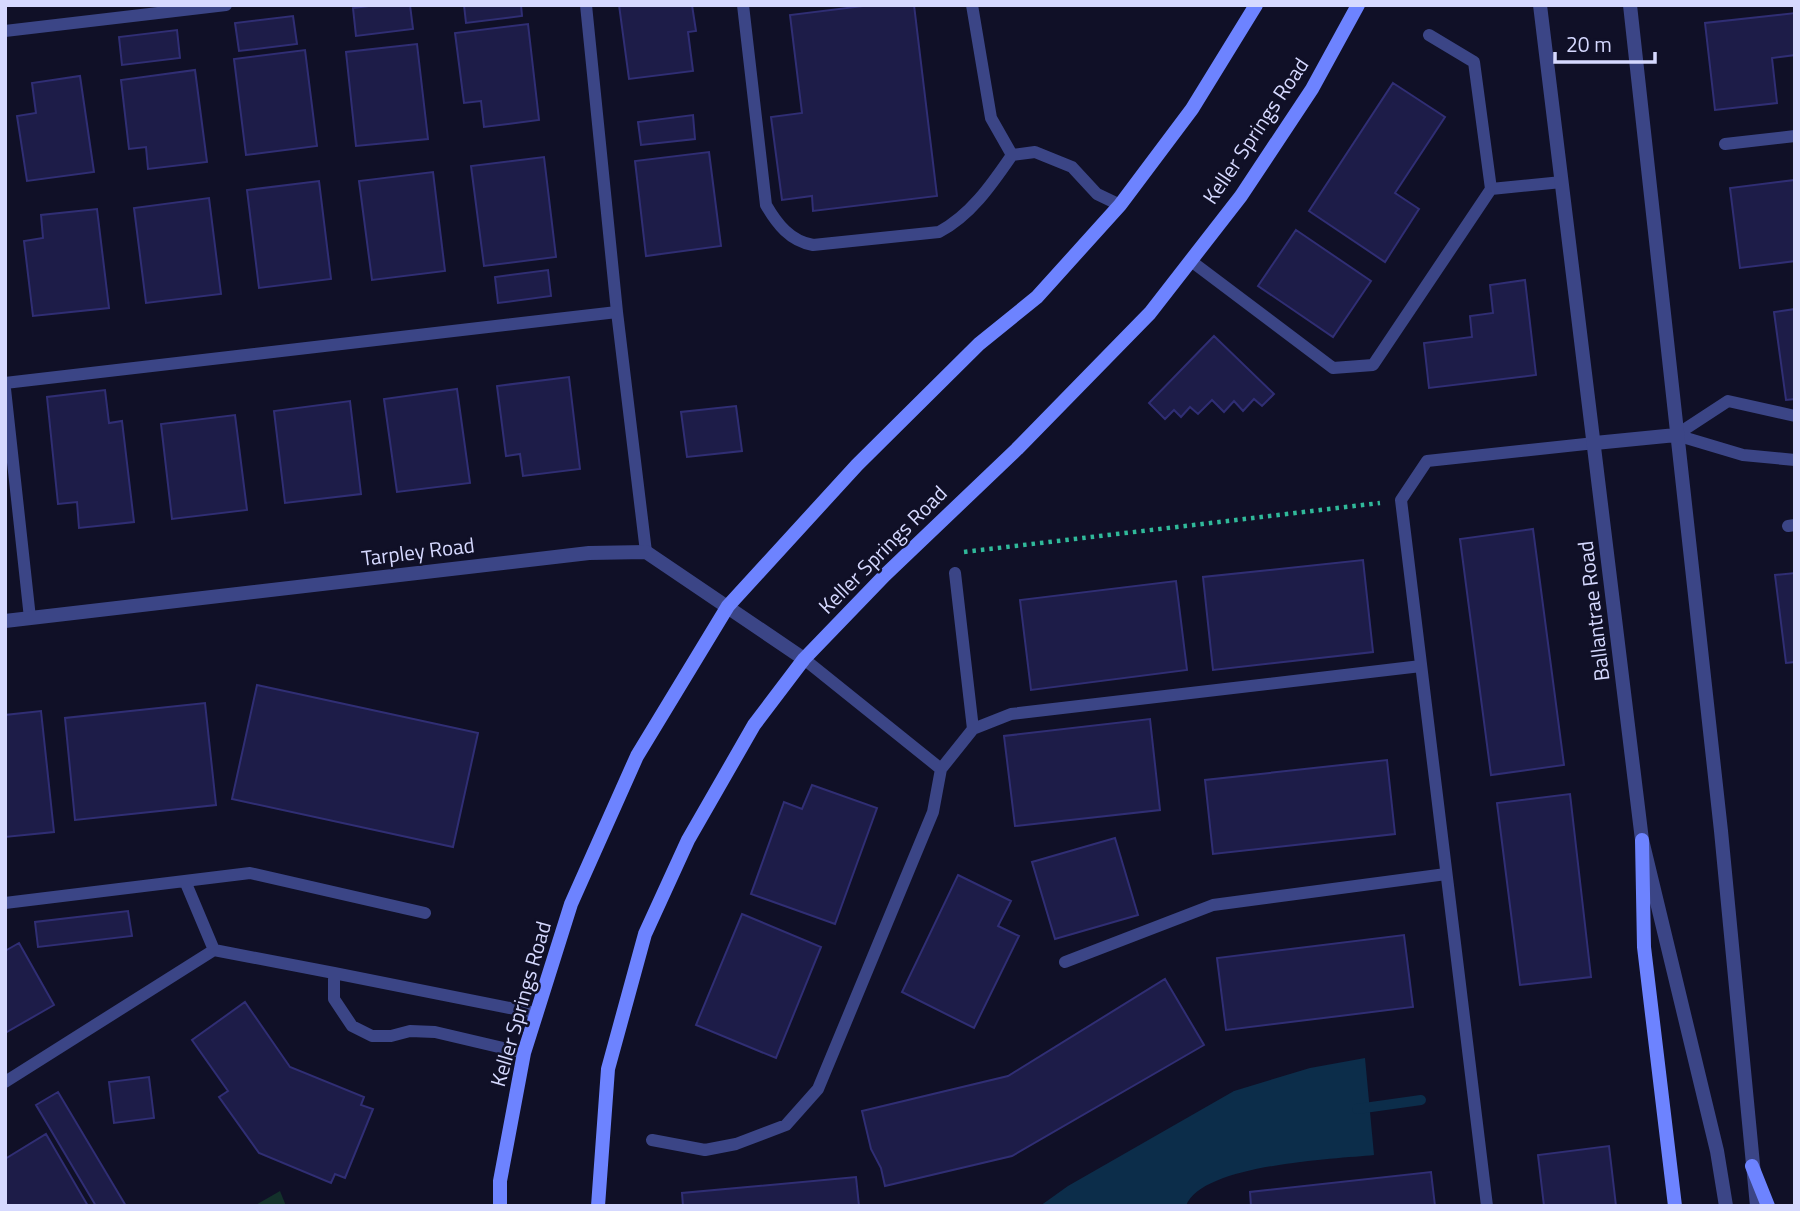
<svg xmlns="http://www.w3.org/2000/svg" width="1800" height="1211" font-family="'Titillium Web',sans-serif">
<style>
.green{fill:#13312b}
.water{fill:#0c2d4a}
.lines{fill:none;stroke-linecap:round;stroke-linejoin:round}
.stream{stroke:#0c2d4a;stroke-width:10}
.building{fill:#1d1c48;stroke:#302e74;stroke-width:2}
.path{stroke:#30b99a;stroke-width:4.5;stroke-dasharray:3.5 5;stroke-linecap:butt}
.lane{stroke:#3b4586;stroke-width:12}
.street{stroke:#3b4586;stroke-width:14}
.secondary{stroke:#6d83ff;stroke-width:14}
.labels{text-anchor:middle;stroke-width:5;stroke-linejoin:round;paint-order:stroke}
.street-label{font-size:21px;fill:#d6d9ff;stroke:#101027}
</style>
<rect width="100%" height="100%" fill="#101027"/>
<path class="green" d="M280,1191L286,1206H254Z"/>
<path class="water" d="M1365,1058L1374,1155C1335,1159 1201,1164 1186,1206H1040L1068,1186L1234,1091L1310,1068Z"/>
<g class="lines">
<path class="stream" d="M1357,1109L1421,1100"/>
</g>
<path class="building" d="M377,5H410L413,29L356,36L353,8Z
M464,5H521L522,16L466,23Z
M619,5H692L696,31L688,32L693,71L629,79Z
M871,5H914L937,196L813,211L812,196L782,200L771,117L802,113L790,15Z
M1795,13V55L1772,58L1777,103L1715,110L1705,23Z
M293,16L297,44L239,51L235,23Z
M528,24L539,120L484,127L481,101L464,103L455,33Z
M177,30L180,58L122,65L119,37Z
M417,44L428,139L356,146L346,52Z
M305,50L317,146L246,155L234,59Z
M195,70L207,162L148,169L146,147L129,149L121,80Z
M80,76L94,172L27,181L17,116L36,113L32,83Z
M1393,83L1445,117L1395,193L1419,209L1385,262L1309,211Z
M693,115L695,139L641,145L638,122Z
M709,152L721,246L646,256L635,161Z
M544,157L556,257L484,266L471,166Z
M433,172L445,271L372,280L359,181Z
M1795,180V261L1740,268L1730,188Z
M319,181L331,279L259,288L247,190Z
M209,198L221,294L146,303L134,208Z
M97,209L109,308L33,316L24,241L43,238L41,215Z
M1296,230L1371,281L1333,337L1258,286Z
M548,270L551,296L498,303L495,277Z
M1525,280L1536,375L1429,388L1424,343L1472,337L1470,316L1493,313L1490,285Z
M1795,309V399L1786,400L1774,312Z
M1214,336L1274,394L1262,406L1254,399L1243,411L1234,401L1224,412L1212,400L1198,414L1190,407L1181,417L1174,410L1165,419L1149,403Z
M569,377L580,469L523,476L520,454L506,456L497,386Z
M457,389L470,483L397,492L384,399Z
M105,390L109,423L122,421L134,522L79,528L77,502L58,504L47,397Z
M350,401L361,494L285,503L274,411Z
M736,406L742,451L687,457L681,412Z
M235,415L247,510L172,519L161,424Z
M1533,529L1564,765L1491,775L1460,539Z
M1363,560L1373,652L1213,670L1203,577Z
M1795,573V662L1786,663L1775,575Z
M1176,581L1187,670L1031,690L1020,600Z
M257,685L478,733L453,847L232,799Z
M205,703L216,805L75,820L65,718Z
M41,711L54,832L5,837V715Z
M1150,719L1160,810L1015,826L1004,736Z
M1387,760L1395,834L1213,854L1205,780Z
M812,785L877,808L835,924L751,894L784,802L802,809Z
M1570,794L1591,977L1520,985L1497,803Z
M1115,838L1138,915L1055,939L1032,862Z
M958,875L1011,901L998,926L1019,936L974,1028L902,992Z
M128,911L132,936L38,947L35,922Z
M742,914L821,947L776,1058L696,1025Z
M1404,935L1413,1007L1226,1030L1217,958Z
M19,943L54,1005L5,1033V951Z
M1165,979L1204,1045L1012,1156L885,1186L881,1168L871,1149L862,1111L1008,1076Z
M245,1002L290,1067L364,1097L361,1105L373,1109L345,1178L335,1174L331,1183L259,1153L219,1097L228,1091L192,1040Z
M149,1077L154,1118L114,1123L109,1082Z
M58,1092L126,1206H96L36,1105Z
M46,1134L88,1206H5V1159Z
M1609,1146L1616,1206H1544L1538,1155Z
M1431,1172L1435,1206H1251L1250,1192Z
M856,1177L859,1206H683L682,1193Z"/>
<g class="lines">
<path class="path" d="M964,552L1380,503"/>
<path class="lane" d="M586,5L617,312L646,552
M743,5L766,205C777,224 790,241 813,245L939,232C971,215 992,184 1012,155L1035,152L1072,167L1097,194L1120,205
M972,5L991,118L1012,155
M5,31L226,5
M1429,35L1474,62L1491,189
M1725,144L1795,136
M1191,261L1333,368L1373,365L1491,189L1562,182
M5,383L617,312
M5,389L30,618
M1676,435L1728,401L1795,416
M1676,435L1743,455L1795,460
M1788,526L1795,525
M955,573L973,729
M804,659L941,769
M185,881L214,950
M5,903L250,873L425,913
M1065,962L1213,905L1446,874
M524,1053L435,1032L410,1031L391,1036H372L352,1026L334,999V973L535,1013
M5,1082L214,950L334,973
M652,1140L705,1150L736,1144L786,1125L818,1089L933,812L941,769L973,729L1011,714L1421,666
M1487,1206L1401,500L1427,461L1595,443"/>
<path class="street" d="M1540,5L1642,840L1717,1151L1726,1206
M1630,5L1721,831L1757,1206
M1595,443L1676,435
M5,621L589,553L646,552L804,659"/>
<path class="secondary" d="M1642,840L1644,947L1675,1206
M1752,1166L1768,1206
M500,1206V1181L524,1053L571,904L637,756L728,606L857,465L979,344L1037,297L1120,205L1192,109L1256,5
M598,1206L608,1069L645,934L688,840L754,725L804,659L885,575L1017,449L1150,313L1241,196L1312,89L1358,5"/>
</g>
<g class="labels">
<g class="street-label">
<text transform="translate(1256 131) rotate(-56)" y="7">Keller Springs Road</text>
<text transform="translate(883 550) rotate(-45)" y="7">Keller Springs Road</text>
<text transform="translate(418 552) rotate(-7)" y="7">Tarpley Road</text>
<text transform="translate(1594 611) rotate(-97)" y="7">Ballantrae Road</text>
<text transform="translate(521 1004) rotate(-74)" y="7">Keller Springs Road</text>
</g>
</g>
<rect width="1800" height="1211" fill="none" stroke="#d6d9ff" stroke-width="14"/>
<path d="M1555 52v10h100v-10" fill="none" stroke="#d6d9ff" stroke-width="3.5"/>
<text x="1566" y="52" font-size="21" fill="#d6d9ff" stroke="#101027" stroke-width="5" paint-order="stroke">20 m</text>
</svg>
